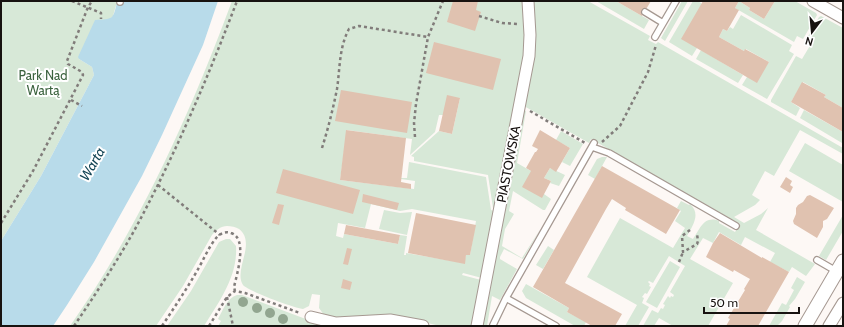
<svg xmlns="http://www.w3.org/2000/svg" width="844" height="327" font-family="Cabin,sans-serif">
<style>
.green{fill:#d7e8d7;fill-rule:evenodd}
.water{fill:#b8dbea}
.building{fill:#e0c2b0}
.lines{fill:none;stroke-linecap:round;stroke-linejoin:round}
.service-casing{stroke:#a59891;stroke-width:8}
.minor-casing{stroke:#a59891;stroke-width:13}
.tertiary-casing{stroke:#a59891;stroke-width:15}
.path{stroke:#817c7a;stroke-width:2.5;stroke-dasharray:3 3;stroke-linecap:butt}
.service{stroke:#fff;stroke-width:5.5}
.minor{stroke:#fff;stroke-width:11}
.tertiary{stroke:#fff;stroke-width:13}
.tree{fill:#92a690}
.labels{text-anchor:middle;stroke-width:4;stroke-linejoin:round;paint-order:stroke}
.park-label{font-size:13px;fill:#3b623e;stroke:#fff}
.street-label{font-size:13px;fill:#171210;stroke:#fff}
.water-label{font-size:14px;font-style:italic;fill:#154656;stroke:#fff}
</style>
<rect width="100%" height="100%" fill="#fdf8f5"/>
<path class="green" d="M1,1H123V2H117L113,16L79,59L92,67L94,75L41,176L1,241Z
M232,1H523L526,45L495,208H493L488,175L414,161V157L411,156L439,131L452,134L460,98L443,115H439L435,132L410,155L412,139L347,130L340,180L414,189L415,181L401,179V178H407L409,162L486,177L491,210L494,211L482,278L463,273L462,275L481,280L471,326H440L411,319H345L324,315L319,308L320,295L312,294L309,306L303,309C294,308 248,291 243,285C233,270 257,243 239,229C236,227 231,226 227,226C221,226 216,230 212,235L183,286L156,326H70C140,226 190,114 232,1ZM371,204L400,211L412,209L476,221L470,255H466L464,263L406,253V255H404L407,236L400,235L398,244L344,234L343,238L336,236L338,223L365,228Z
M532,1H588L650,36L648,40L656,44L658,42L843,148V154L800,130L774,176L765,171L752,195L760,200L755,205L734,217L744,223L761,214L768,208L756,230L815,264L806,276L792,267L789,272L770,262L775,253L745,237L741,245L719,232L713,243L703,238L690,259L733,283L708,326H673L659,318L654,326H643L652,310L658,313L661,308L663,309L665,305L663,304L668,296L670,298L671,296L673,297L674,295L670,292L685,266L669,256L653,283L649,281L648,282L650,284L649,286L651,287L647,294L645,293L642,297L644,298L642,303L649,307L638,326H625L637,305L587,277L620,218L673,248L685,228L675,221L681,211L677,208L681,201L689,205L690,204C701,214 693,225 687,236L693,239C700,229 704,215 719,221V223L735,232L740,224L591,139L589,143L524,106Z
M596,1H616L649,20L644,29Z
M682,1H688L665,41L661,38Z
M693,1H698L702,4L697,48L692,56L669,42Z
M739,1L750,8L749,10L764,19L775,1H795L816,13L817,15L803,39L797,36L794,42L735,8Z
M741,15L792,45L789,51L794,54L767,99L742,85L747,77L769,62L746,49L744,51L719,37L723,29L727,31L730,27L733,29Z
M821,16L843,28V108L824,97L826,95L803,82L791,102L800,108L796,116L771,102V100L796,56L802,59L811,44L806,40L819,17Z
M701,50L743,75L738,83L696,59Z
M523,110L526,111L517,163L531,171L544,194L551,199L545,210H543L513,191L509,211L514,214L505,229L502,246L522,258L541,228L523,259L504,249L500,257V259L517,269L500,300L492,296L487,326H481Z
M804,110L843,132L842,143L800,118Z
M561,131L583,144L570,166L562,162L570,148L556,140Z
M805,143L843,165V202L789,171Z
M602,157H607L595,179L588,175L597,159Z
M550,168L565,175L559,186L550,183L551,181L544,178Z
M384,210L400,213L412,212L407,235L379,229Z
M843,215V231L826,260L819,256Z
M226,239H230L236,246C238,276 219,302 204,326H167L191,291L219,242Z
M548,246L554,250L543,269L536,265Z
M670,261L680,267L657,308L646,302Z
M797,277L805,282L795,299L789,306L790,307L782,321L777,326H769L782,303L786,305L794,290L791,288Z
M526,284L569,308L567,312L586,322L584,326H575L526,298L522,291Z
M237,295H242L311,321L329,326H218L221,321L218,319C223,310 227,298 237,295Z"/>
<path class="water" d="M123,1H218L203,45L162,135L142,176L94,262L67,305L53,326H1V241L41,176L94,75L92,67L79,59L78,57L95,20C113,19 113,20 117,2H123Z"/>
<path class="building" d="M453,1H478L476,10L481,12L475,31L447,22Z
M616,1H651L642,16Z
M703,1H775L764,19L749,10L750,8L739,1L735,8L739,10L727,31L723,29L719,37L744,51L745,49L769,62L757,83L681,39Z
M434,42L501,59L493,90L426,73Z
M802,82L826,95L824,97L843,108V132L791,102Z
M341,90L412,102L407,133L335,121Z
M447,95L460,98L452,134L439,131Z
M346,130L406,138L401,182L411,184V189L340,180Z
M540,130L570,148L556,172L550,168L544,178L551,181L542,198L522,187L531,171L526,168L535,152H536L538,149L532,146Z
M602,166L680,210L666,234L625,210L626,208L612,199L606,209L565,283L622,314L615,326H592L567,312L569,308L533,287Z
M283,169L360,190L353,214L276,193Z
M786,177L792,181L790,185L793,187L790,193L780,187Z
M363,194L399,203L397,210L362,202Z
M810,195L834,208L827,219L823,221V227L817,238L794,224L793,221L796,214V208L798,205L803,202L807,196Z
M278,204L284,205L279,225L272,223Z
M416,213L476,225L470,255H466L465,264L408,253Z
M346,225L400,235L398,244L344,234Z
M720,233L762,258V257L789,272L758,326H726L730,319L728,318L745,290L744,289L750,279L734,270L733,272L706,257L713,243Z
M347,248L352,249L348,265L343,264Z
M343,279L352,282L350,290L341,288Z"/>
<g class="lines">
<defs>
<path id="service" d="M120,2V1
M645,12L663,23
M655,37L676,1
M592,147L609,153L736,226
M817,260L836,271
M506,298L556,326
M493,325L506,298L594,143"/>
<path id="minor" d="M813,1L843,18
M311,317L336,323L390,320L423,326
M477,326L529,56L530,35L528,1
M829,326L843,303"/>
<path id="tertiary" d="M805,326L843,261"/>
</defs>
<use href="#service" class="service-casing"/>
<use href="#minor" class="minor-casing"/>
<use href="#tertiary" class="tertiary-casing"/>
<path class="path" d="M72,1L101,13V19
M479,16L502,23L518,24
M71,100L82,106
M530,111L585,143
M415,137L414,123L416,104L428,37L443,1
M602,142L620,126L648,72L656,45
M322,148C328,129 333,109 337,89C340,69 339,47 349,29L359,26L428,37
M158,185L220,235
M1,223L33,171L83,75L82,72L68,64L67,61L88,7L92,1
M690,230L682,236L683,252L697,244L698,241L697,234
M679,262L683,252
M227,297L233,326
M74,326C95,295 116,263 134,231C174,157 207,80 237,1
M162,326C174,308 186,290 197,271C203,261 209,246 217,237C221,233 226,231 231,233C248,238 237,274 234,287L235,291
M209,326L227,297L235,291L245,293L300,313"/>
<use href="#service" class="service"/>
<use href="#minor" class="minor"/>
<use href="#tertiary" class="tertiary"/>
</g>
<g class="tree">
<circle cx="243" cy="302" r="5"/>
<circle cx="257" cy="308" r="5"/>
<circle cx="270" cy="313" r="5"/>
<circle cx="283" cy="319" r="5"/>
</g>
<g class="labels">
<g class="park-label">
<text x="43" y="80">Park Nad<tspan x="43" dy="15">Wartą</tspan></text>
</g>
<g class="street-label">
<text transform="translate(508 164) rotate(-79)" y="5">PIASTOWSKA</text>
</g>
<g class="water-label">
<text transform="translate(92 164) rotate(-60)" y="5">Warta</text>
</g>
</g>
<rect width="844" height="327" fill="none" stroke="#171210" stroke-width="4"/>
<g transform="translate(812 32) rotate(196)" stroke="#ffffff" stroke-width="3" paint-order="stroke">
<path d="M0-3L7 15L0 10L-7 15Z" fill="#171210"/>
<text y="-6" font-size="11" font-weight="bold" text-anchor="middle" fill="#171210">N</text>
</g>
<path d="M704 307v6h95v-6" fill="none" stroke="#171210" stroke-width="2"/>
<text x="710" y="307" font-size="12" fill="#171210" stroke="#ffffff" stroke-width="3" paint-order="stroke">50 m</text>
</svg>
